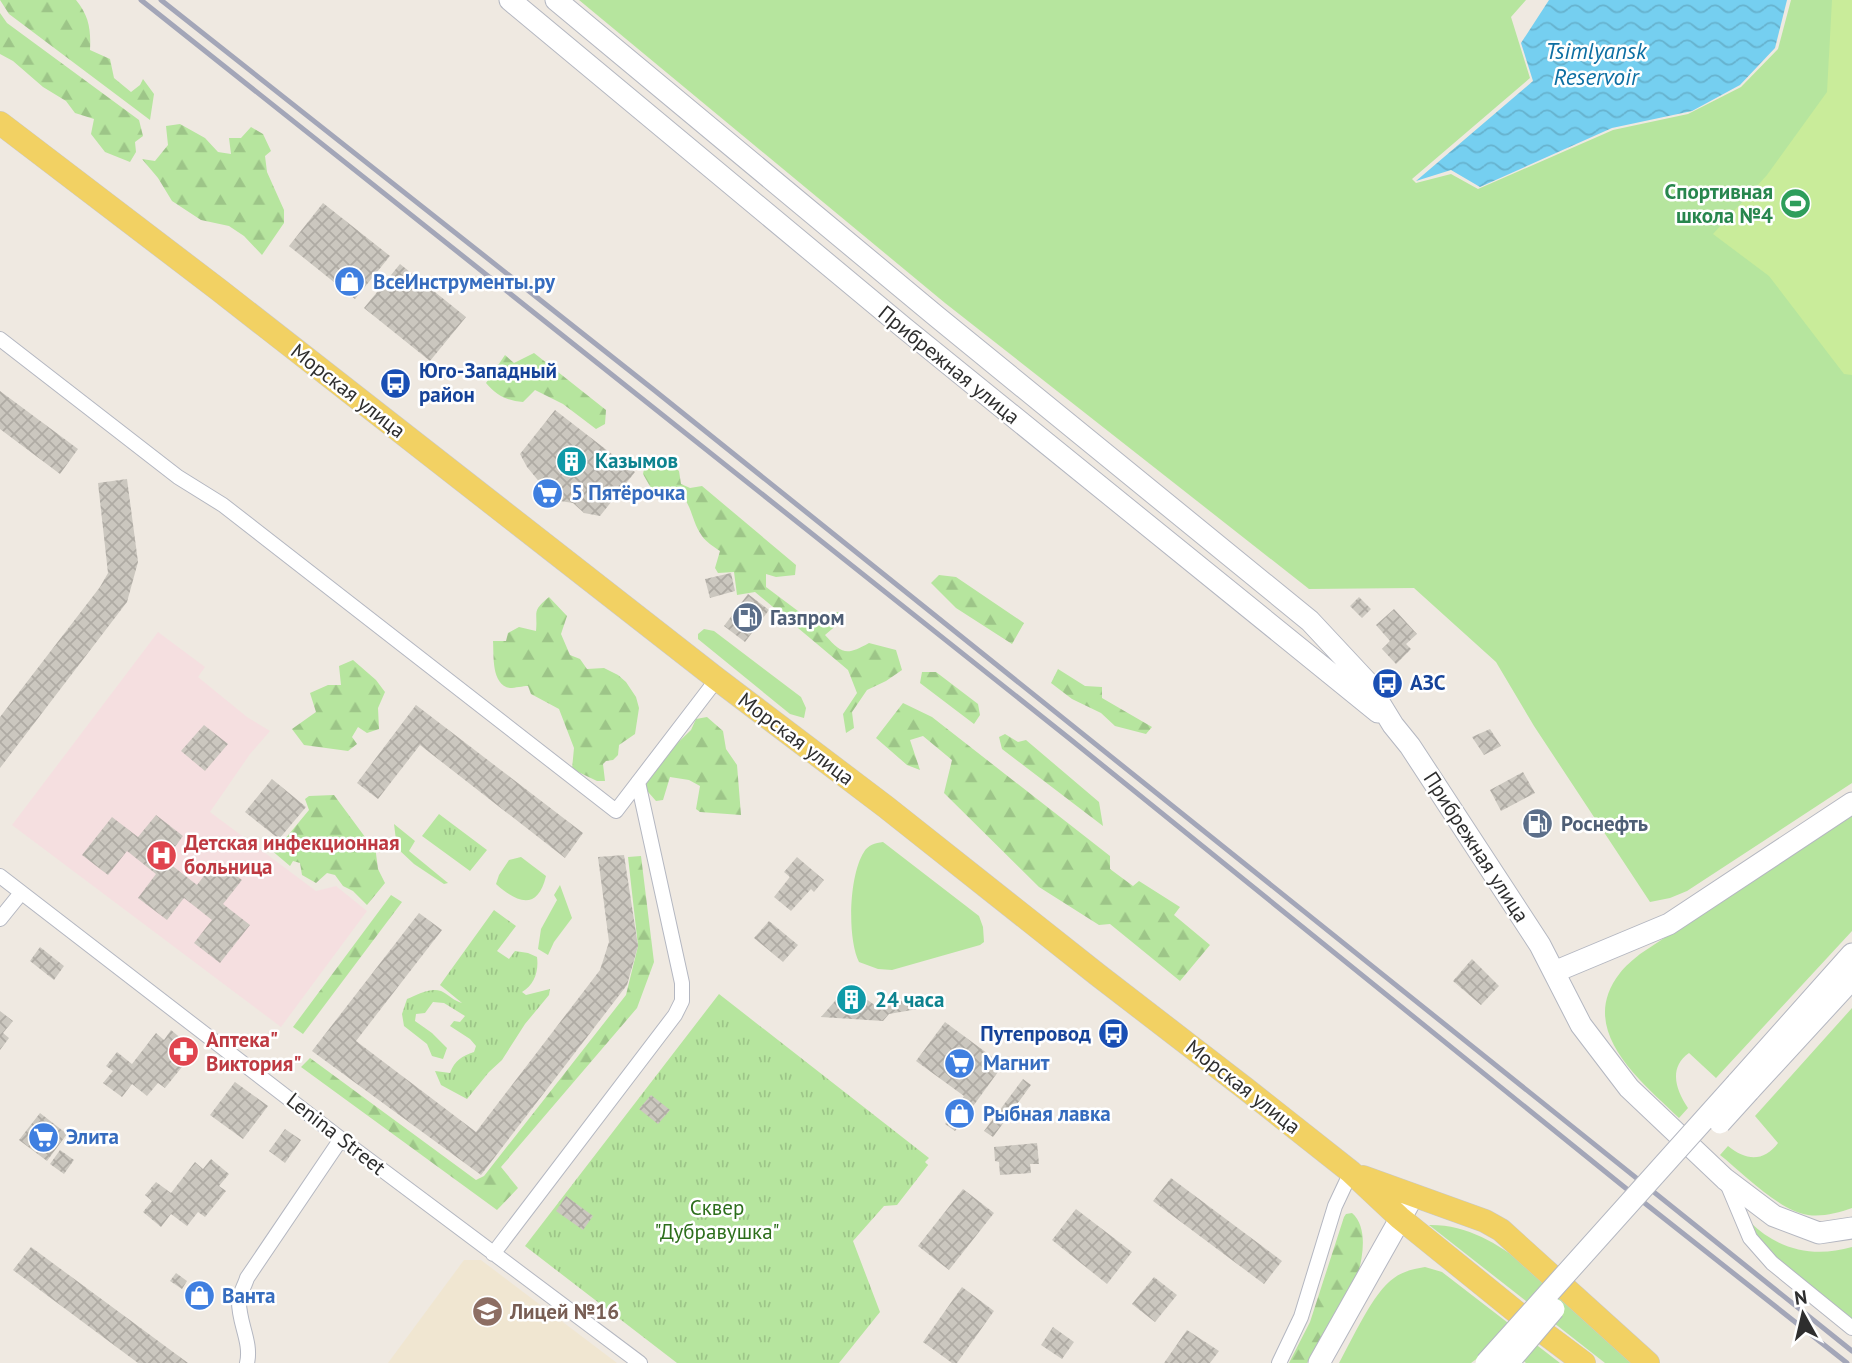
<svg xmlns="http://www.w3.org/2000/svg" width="1852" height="1363" font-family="'PT Sans',sans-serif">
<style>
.education{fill:#f0e6d1}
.medical{fill:#f5dfe0}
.grass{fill:#b6e59e}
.forest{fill:url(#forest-firs)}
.park{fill:url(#park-tufts)}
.pitch{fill:#c9ec9a}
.water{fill:url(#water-waves)}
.building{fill:url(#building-cross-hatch)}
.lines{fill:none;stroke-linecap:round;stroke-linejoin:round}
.minor-casing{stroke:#b4b7c1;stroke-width:16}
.secondary-casing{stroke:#b4b7c1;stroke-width:23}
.primary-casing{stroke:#c9c9c9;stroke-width:24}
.minor{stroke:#fff;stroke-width:14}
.secondary{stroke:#fff;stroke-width:21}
.primary{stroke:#f2d163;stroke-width:23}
.rail{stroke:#a3a6b8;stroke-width:5}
.secondary-bridge-casing{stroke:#b4b7c1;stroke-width:23;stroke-linecap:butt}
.secondary-bridge{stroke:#fff;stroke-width:21}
.labels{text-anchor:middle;stroke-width:5;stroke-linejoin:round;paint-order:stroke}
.leisure-label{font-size:21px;font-weight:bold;fill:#27864d;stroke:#fff;text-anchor:end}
.shop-label{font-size:21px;font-weight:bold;fill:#366cbe;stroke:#fff;text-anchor:start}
.street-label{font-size:21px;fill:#2e2e2e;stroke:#fff}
.transit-label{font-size:21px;font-weight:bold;fill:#164399;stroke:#fff;text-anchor:start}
.culture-label{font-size:21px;font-weight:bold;fill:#0d838f;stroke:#fff;text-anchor:start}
.service-label{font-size:21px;font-weight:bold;fill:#4e5e75;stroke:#fff;text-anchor:start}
.health-label{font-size:21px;font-weight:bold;fill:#be3a42;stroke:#fff;text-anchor:start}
.park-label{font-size:21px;fill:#2c6e1b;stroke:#fff}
.education-label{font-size:21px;font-weight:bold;fill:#785e54;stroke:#fff;text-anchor:start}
.water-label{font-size:23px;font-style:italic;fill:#0d6fa3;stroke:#fff}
</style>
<defs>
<pattern id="forest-firs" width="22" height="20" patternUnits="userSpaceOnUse" patternTransform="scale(1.75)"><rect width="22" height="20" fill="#b6e59e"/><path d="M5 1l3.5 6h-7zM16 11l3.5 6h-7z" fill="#9dc588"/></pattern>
<pattern id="park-tufts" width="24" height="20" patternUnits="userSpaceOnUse" patternTransform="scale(1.75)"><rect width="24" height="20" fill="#b6e59e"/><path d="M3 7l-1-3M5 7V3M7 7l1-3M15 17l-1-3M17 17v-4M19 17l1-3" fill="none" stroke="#9dc588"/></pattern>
<pattern id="water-waves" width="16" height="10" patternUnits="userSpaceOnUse" patternTransform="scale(1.75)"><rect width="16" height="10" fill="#75cff0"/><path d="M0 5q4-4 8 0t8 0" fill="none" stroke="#66b2ce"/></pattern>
<pattern id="building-cross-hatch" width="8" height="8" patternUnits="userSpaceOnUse" patternTransform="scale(1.75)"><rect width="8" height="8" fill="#cbc7bf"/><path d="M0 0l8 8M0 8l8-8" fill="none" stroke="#afaba4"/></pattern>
</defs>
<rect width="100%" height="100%" fill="#efe9e1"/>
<path class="education" d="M464,1260H481L617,1363H388Z"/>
<path class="medical" d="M158,632L205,667L198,677L247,717L270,731L250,754L210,812L316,891L336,886L367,911L281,1027L12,825Z"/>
<path class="grass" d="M579,0H1526L1511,17L1530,78L1412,179L1416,183L1451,174L1478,189L1613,130L1688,114L1741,87L1778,49L1791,0H1852V783L1687,891L1670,898L1650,902L1534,726L1496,662L1414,588L1309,589L945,303Z
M704,629L714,631L801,697L806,708L804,718L790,714L698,639V634Z
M1852,814V931L1716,1078L1689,1053C1668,1068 1676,1090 1688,1108L1679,1118C1642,1082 1575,1030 1620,973C1625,966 1633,960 1640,954Z
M394,824L415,841L409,851L448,883L444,884L414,864L397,848Z
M883,842L979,916L983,927L984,942L980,945L892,970L878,969L859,962C847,938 849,875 864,852C868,845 875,843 883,842Z
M521,857L546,876C538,910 518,904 496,884L499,875L509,860Z
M560,885L572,918L554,942L548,955L538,949L541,929L557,900L554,895Z
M1852,1008V1208C1838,1213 1822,1217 1808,1215C1779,1211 1743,1173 1720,1155L1728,1146C1746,1161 1764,1162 1778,1143L1755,1116Z
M1750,1222C1778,1250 1814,1258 1852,1247V1319L1796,1278L1752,1235Z
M1429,1225C1484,1224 1525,1265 1565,1298C1592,1319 1619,1341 1645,1363H1605Z
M1425,1267L1442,1272L1560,1363H1526L1505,1344L1491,1348L1471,1363H1339C1352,1340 1373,1292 1394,1278C1403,1271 1414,1269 1425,1267Z"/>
<path class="forest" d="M0,0H76C89,16 91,29 90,50L110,59L114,78L131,92L140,85L143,79L154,94L150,120L9,14Z
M0,13L7,23L139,120L143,136L135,142L136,152L130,162L105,152L91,134L94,119L75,113L66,101L43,87L13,61L0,54Z
M180,124L205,138L218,152L231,154L229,138H241L251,127L263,134L271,151L265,156L267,172L284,210V223L262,255L244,236L229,226L201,220L172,201L158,178L142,159L155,161L168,145L166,126Z
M534,353L606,410L605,424L596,429L563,404L535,390L523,402C507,401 496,395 486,383L505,355L514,363Z
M662,457L679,471L681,484L690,488L702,486L796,565L795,575L776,577L766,574V587L814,623L817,613L838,612L846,617L825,635C842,654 846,656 869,643L896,650L902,670L886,681L867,690L852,712L854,728L846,733L843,714L857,693L848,670L755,592L737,595L734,572L718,573L715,568L720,551C714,547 706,542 702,536C690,519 693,503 676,490L663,497L651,488L643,474L645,464Z
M939,575L956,577L1024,623L1012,644L956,608L931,583Z
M549,597L567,616L561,634L570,655L580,659L587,669L604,668L618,675L626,682L636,697L639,708L635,734L619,745L618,755L613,760L606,761L603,764L605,781H597L572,769L574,748L559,709L531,694L528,686C523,686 515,688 510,688C491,685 494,655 493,641H506L508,633L519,627L536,631C538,611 531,612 549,597Z
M353,660L376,680L385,692L378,708L379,729L367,733L358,727L352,737L357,744L348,751L304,745L292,729L316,712L310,693L328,685H341L339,666Z
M1058,669L1085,686L1102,687V698L1152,727L1146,734L1115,726L1101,713L1072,699L1051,683Z
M922,672H936L978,704L980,715L974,724L920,683Z
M903,703L932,717L1110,856V869L1133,886L1139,881L1180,907L1174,915L1210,945L1180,981L1110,924L1099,925L1039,887L944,793L952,760L923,736L910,740L920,770L907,765L876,738Z
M707,717L723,731L726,749L737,765L741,815L700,812L696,809L700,786L689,780L670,777L663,800L656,801L642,785L664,756L691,730L696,719Z
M1005,734L1018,742L1026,740L1099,802L1103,826L1002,749L999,737Z
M334,795L365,837L375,846L378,869L385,883L367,905L353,891L343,886L335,875L327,873L316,883L302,875L300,863L293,861L290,866L270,849L280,845L309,810L305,799L309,796Z
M641,856L654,962L637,1008L501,1167L518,1188L497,1210L301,1067L310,1058L476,1180L484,1176L626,995L638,946L628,857Z
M391,895L402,902L303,1034L293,1027Z
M1352,1213C1368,1227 1363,1256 1358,1274L1307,1363H1289L1310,1322L1344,1217L1346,1214Z"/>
<path class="park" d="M439,814L487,850L470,871L422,836Z
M494,910L516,926L497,951L509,959L515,951L528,953L537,957C539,972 534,985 522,992L526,995L550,989L549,995L525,1024L502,1060L489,1072L467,1099L441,1085L435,1071L450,1073C455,1060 462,1056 474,1052L476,1046L470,1039L450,1026L454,1021L460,1022L465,1016L444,1003L433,1002L425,1013L416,1014L415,1021L432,1033L447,1048L443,1059L432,1056L427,1044L404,1026L402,1014L407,999C417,995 430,987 441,991C449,995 454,1001 462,1003L440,985Z
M719,994L929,1158L925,1162L928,1165L897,1205L884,1206L853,1241L880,1312L839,1363H677L525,1246Z"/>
<path class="pitch" d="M1832,0H1852V375L1844,374L1769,276L1713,234L1767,175L1827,92Z"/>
<path class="water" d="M1549,0H1787L1775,48L1740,85L1692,111L1612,128L1480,187L1451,170L1416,181L1533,81L1521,43Z"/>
<path class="building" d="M323,203L390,256L355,299L289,246Z
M400,264L466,317L430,361L364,308Z
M0,391L78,449L60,474L0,429Z
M555,410L635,472L600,516L584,513L573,503L560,501L551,496L527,467L520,454Z
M127,479L138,562L127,602L0,768V717L100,587L108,573L98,483Z
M731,573L735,591L710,598L705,579Z
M748,594L769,610L745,642L724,626Z
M1359,597L1371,609L1362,618L1350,606Z
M1394,609L1417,634L1406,644L1411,649L1396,664L1382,649L1390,641L1376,625Z
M416,705L583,833L565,858L420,745L378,799L357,783Z
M204,725L228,744L205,771L181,751Z
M1490,729L1501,746L1484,755L1472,737Z
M1523,772L1535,793L1501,811L1490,790Z
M272,779L306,807L279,839L245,812Z
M156,815L183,836L165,860L197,885L216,860L242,880L223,904L250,925L220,963L194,943L212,920L184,898L167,920L138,898L156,874L127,851L108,875L82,855L112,817L138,837Z
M624,855L638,946L627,985L481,1175L312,1051L419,913L442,930L356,1041L476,1132L600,970L609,942L598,857Z
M797,857L824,880L814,892L811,889L791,911L774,897L790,877L784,872Z
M769,921L798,945L783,962L754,938Z
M40,947L64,966L54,980L30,961Z
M1472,959L1499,986L1481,1005L1453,981Z
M848,986L876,1006L926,996L929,1007L889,1014L883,1021L821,1017Z
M0,1011L13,1021L3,1033L9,1038L0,1050Z
M945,1022L1003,1065L955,1131L945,1124L964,1096L916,1061Z
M171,1030L189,1045L180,1057L186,1062L165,1088L158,1083L147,1096L132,1084L122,1097L103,1083L113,1071L106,1066L117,1052L132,1064L156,1033L164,1040Z
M1023,1079L1031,1085L993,1137L984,1131Z
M235,1082L268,1106L243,1139L210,1115Z
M651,1095L670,1110L658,1124L639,1109Z
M40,1113L67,1134L47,1161L19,1140Z
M285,1129L301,1140L285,1163L269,1151Z
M1037,1143L1039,1164H1030L1031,1173L1000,1175L999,1162L995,1161L994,1147Z
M60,1150L74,1160L64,1174L50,1164Z
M211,1159L229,1174L219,1186L226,1191L205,1217L198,1212L187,1226L171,1214L161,1227L143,1212L152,1201L145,1195L156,1182L171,1193L195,1162L203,1169Z
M1171,1178L1282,1261L1264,1284L1153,1201Z
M963,1189L994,1213L949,1270L918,1246Z
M566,1196L593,1216L583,1230L556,1211Z
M1076,1209L1132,1252L1107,1284L1052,1240Z
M31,1247L188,1363H138L13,1270Z
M176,1273L187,1281L182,1289L170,1281Z
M1154,1277L1177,1295L1155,1322L1132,1304Z
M962,1287L994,1311L957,1363H952L923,1342Z
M1053,1327L1074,1342L1062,1359L1041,1345Z
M1187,1330L1219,1351L1210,1363H1164Z"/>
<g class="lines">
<defs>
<path id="minor" d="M0,339L178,477L223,505L616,811L717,679
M0,876L341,1139L640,1363
M0,919L21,893
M1726,1181L1750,1238L1772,1263L1852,1328
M493,1254L675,1015L682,1001V983L638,782
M247,1363C252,1342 238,1322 239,1300C240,1293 245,1285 247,1278L341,1139
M1279,1363L1301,1317L1335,1206L1351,1172"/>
<path id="secondary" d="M510,0L903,327L1378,712
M556,0L936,316L1310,621L1366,681L1393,725L1410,746L1540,945L1581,1025L1629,1088L1725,1179L1774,1216L1819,1233L1852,1228
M1554,972L1669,924L1852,803
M1737,1083L1852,954
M1749,1091L1852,979
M1319,1363L1413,1196"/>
<path id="primary" d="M0,123L219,290L717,679L886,807L1098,975L1246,1089L1351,1172L1400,1218L1520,1315L1584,1363
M1363,1177L1485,1221L1501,1230L1648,1363"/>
</defs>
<use href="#minor" class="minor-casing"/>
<use href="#secondary" class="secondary-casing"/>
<use href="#primary" class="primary-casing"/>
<use href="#minor" class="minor"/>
<use href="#secondary" class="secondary"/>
<use href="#primary" class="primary"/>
<path class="rail" d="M141,0L1070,739L1623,1186L1847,1363
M161,0L654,390L1852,1351"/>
<defs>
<path id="secondary-bridge" d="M1720,1123L1749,1091
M1486,1363L1737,1083
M1508,1363L1554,1309"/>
</defs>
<use href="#secondary-bridge" class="secondary-bridge-casing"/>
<use href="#secondary-bridge" class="secondary-bridge"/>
</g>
<defs>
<symbol id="stadium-disc" viewBox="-11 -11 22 22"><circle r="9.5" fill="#2e9e5b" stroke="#fff"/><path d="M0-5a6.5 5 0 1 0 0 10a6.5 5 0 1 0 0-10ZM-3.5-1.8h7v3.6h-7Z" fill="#fff"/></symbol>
<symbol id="shop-disc" viewBox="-11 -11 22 22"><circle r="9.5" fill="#3f7fe0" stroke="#fff"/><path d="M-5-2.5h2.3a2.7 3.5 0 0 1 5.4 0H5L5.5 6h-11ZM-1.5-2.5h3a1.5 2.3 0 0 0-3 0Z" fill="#fff"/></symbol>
<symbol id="bus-disc" viewBox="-11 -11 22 22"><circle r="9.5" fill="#1a4fb4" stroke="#fff"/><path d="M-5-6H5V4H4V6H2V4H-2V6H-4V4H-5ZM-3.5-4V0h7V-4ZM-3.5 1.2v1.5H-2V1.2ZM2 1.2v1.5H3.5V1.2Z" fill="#fff"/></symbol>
<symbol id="building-disc" viewBox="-11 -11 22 22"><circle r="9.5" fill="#0f9aa8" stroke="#fff"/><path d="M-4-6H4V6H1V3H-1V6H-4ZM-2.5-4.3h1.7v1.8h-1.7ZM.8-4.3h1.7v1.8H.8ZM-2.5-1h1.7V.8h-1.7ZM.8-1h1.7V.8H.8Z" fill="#fff"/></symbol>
<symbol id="supermarket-disc" viewBox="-11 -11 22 22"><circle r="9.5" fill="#3f7fe0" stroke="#fff"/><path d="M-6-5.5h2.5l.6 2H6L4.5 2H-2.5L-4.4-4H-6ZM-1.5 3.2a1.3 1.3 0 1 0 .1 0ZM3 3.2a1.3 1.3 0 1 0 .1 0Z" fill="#fff"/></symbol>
<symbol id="fuel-disc" viewBox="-11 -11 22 22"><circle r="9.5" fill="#5c6f8a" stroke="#fff"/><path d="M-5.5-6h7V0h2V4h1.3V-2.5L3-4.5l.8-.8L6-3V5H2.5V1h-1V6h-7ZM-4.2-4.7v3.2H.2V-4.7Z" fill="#fff"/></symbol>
<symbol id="hospital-disc" viewBox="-11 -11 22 22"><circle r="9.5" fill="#e0444e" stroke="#fff"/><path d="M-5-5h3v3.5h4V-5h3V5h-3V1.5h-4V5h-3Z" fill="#fff"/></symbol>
<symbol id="pharmacy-disc" viewBox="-11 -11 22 22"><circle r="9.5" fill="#e0444e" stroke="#fff"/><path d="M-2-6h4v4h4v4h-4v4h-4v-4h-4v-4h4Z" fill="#fff"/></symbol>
<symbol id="school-disc" viewBox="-11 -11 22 22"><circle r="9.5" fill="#8d6e63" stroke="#fff"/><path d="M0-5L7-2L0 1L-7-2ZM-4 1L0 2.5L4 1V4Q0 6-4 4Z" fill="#fff"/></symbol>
</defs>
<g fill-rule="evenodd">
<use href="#stadium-disc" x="1778" y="186" width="35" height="35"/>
<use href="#shop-disc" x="332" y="264" width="35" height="35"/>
<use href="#bus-disc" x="378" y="366" width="35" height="35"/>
<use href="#building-disc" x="554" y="444" width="35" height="35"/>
<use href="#supermarket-disc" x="530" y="476" width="35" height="35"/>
<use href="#fuel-disc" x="730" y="600" width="35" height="35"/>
<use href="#bus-disc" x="1370" y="666" width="35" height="35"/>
<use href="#fuel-disc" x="1520" y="806" width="35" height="35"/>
<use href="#hospital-disc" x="144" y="838" width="35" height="35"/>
<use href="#building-disc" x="834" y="982" width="35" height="35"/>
<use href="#bus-disc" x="1096" y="1016" width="35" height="35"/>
<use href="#pharmacy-disc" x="166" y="1034" width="35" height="35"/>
<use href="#supermarket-disc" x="942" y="1046" width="35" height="35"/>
<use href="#shop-disc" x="942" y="1096" width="35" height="35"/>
<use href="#supermarket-disc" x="26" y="1120" width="35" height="35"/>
<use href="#shop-disc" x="182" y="1278" width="35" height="35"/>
<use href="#school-disc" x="470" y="1294" width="35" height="35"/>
</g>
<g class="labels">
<g class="leisure-label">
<text x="1773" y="199">Спортивная<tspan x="1773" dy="24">школа №4</tspan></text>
</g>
<g class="shop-label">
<text x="373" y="289">ВсеИнструменты.ру</text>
<text x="571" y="500">5 Пятёрочка</text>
<text x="983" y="1070">Магнит</text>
<text x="983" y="1121">Рыбная лавка</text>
<text x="66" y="1144">Элита</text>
<text x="222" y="1303">Ванта</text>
</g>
<g class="street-label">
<text transform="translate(949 365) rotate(39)" y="7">Прибрежная улица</text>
<text transform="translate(348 391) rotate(38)" y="7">Морская улица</text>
<text transform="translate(796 739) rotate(37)" y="7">Морская улица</text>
<text transform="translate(1476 847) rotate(57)" y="7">Прибрежная улица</text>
<text transform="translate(1243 1087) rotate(38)" y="7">Морская улица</text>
<text transform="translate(336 1134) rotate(38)" y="7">Lenina Street</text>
</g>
<g class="transit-label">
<text x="419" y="378">Юго-Западный<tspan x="419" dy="24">район</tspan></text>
<text x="1410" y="690">АЗС</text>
<text x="1091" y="1041" text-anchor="end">Путепровод</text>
</g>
<g class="culture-label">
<text x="595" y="468">Казымов</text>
<text x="875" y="1007">24 часа</text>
</g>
<g class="service-label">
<text x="770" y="625">Газпром</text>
<text x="1561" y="831">Роснефть</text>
</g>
<g class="health-label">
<text x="184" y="850">Детская инфекционная<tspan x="184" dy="24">больница</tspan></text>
<text x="206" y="1047">Аптека"<tspan x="206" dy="24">Виктория"</tspan></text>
</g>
<g class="park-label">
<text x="717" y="1215">Сквер<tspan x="717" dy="24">"Дубравушка"</tspan></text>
</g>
<g class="education-label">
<text x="510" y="1319">Лицей №16</text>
</g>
<g class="water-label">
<text x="1596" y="59">Tsimlyansk<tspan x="1596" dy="26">Reservoir</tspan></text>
</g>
</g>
<g transform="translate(1803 1314) rotate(352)" stroke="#ffffff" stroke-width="5" paint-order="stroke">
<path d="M0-5L12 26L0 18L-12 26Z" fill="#2e2e2e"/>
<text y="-10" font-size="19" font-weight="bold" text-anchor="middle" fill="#2e2e2e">N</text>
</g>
</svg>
